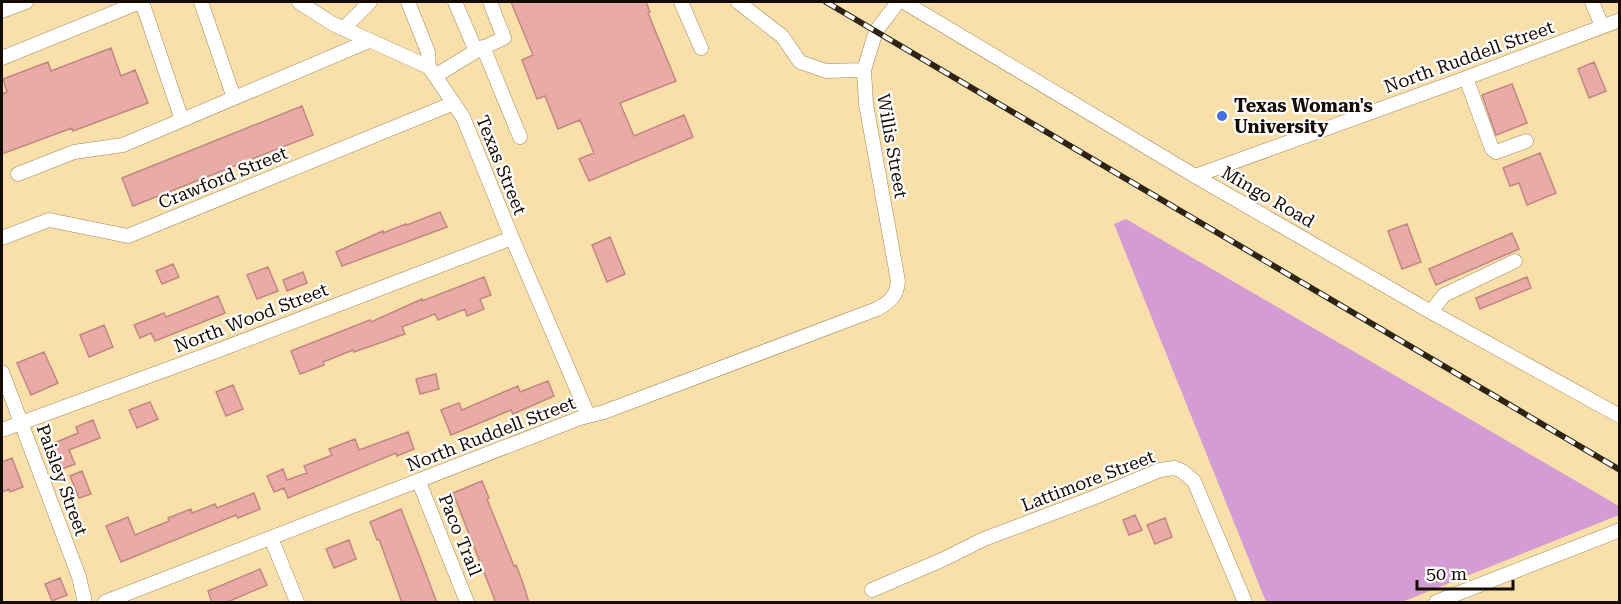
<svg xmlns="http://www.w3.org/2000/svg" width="1621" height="604" font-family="'Roboto Serif',serif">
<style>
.green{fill:#d39cd5}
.building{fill:#e8aba5;stroke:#c28782;stroke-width:1.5}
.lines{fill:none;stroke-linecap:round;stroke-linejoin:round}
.minor-casing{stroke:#9f8856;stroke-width:15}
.minor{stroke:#fff;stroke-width:14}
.rail-casing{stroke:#2e2413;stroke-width:6}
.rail{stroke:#fff;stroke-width:4;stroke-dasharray:11;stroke-linecap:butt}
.poi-dot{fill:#4470e2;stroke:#fff;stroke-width:2}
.labels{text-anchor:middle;stroke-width:4.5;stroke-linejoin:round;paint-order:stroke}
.street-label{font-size:18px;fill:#140c00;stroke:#fff}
.poi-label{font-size:18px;font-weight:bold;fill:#140c00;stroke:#fff;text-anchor:start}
</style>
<rect width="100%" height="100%" fill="#f9e0ab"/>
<path class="green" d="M1126,219L1619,506V515L1402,602H1266L1114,224Z"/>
<path class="building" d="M511,2H646L650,12L648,13L676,81L620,103L634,136L684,115L693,137L589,181L579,159L594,153L580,120L558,129L545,96L537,99L522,60L533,55Z
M111,48L121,76L135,70L148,103L73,131L72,128L2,154V94L7,92L3,79L48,62L51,71Z
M1594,62L1606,91L1589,98L1578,69Z
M1512,84L1527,123L1496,135L1482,95Z
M302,106L313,135L133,206L122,178Z
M1540,153L1556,193L1527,205L1519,183L1510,186L1503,168Z
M440,212L447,227L342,266L336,252L383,231V233L406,224L407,225Z
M1407,224L1421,262L1402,269L1388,231Z
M1512,233L1519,249L1436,285L1429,269Z
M610,237L625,274L607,282L592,245Z
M173,264L179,277L162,284L156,271Z
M268,267L278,291L257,299L247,275Z
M303,272L307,283L287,291L283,280Z
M484,277L491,295L480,299L484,309L467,316L465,309L438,320L435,314L402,327L405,334L354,352L353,350L323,362L324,365L300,374L291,351L370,320L371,322L422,299V301Z
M1527,277L1531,288L1480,309L1476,298Z
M218,296L225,313L155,341L151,333L140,338L134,325L164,313L166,317Z
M104,325L113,347L89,357L80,335Z
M44,352L58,383L31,395L17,363Z
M436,374L439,389L420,394L416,379Z
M548,381L554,396L513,414L511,410L451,435L441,410L459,403L462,410L518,386L520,392Z
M233,385L243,409L226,416L216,392Z
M150,402L158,419L137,428L129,410Z
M93,420L100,438L69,450L75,464L57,471L47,446L78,433L76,427Z
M408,432L414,449L397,456L396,453L288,498L284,488L274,492L267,476L283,469L287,480L307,473L304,466L332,455L329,449L355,439L359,450Z
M12,458L23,487L10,492L9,489L2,492V462Z
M82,471L91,494L79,498L70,476Z
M482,481L489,498L487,499L514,566L516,565L523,583L529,603H496L453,493Z
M254,493L260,509L238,518L236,515L121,562L106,526L128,517L135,535L169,521L168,518L191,509L192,513L215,504L217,508Z
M401,509L419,555L437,603H402L379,539L377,540L370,522Z
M1135,515L1142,530L1129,535L1123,520Z
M1165,518L1172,537L1155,544L1147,525Z
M349,540L356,559L334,568L326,549Z
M260,569L267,585L225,603H212L208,591Z
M60,578L67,595L52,601L45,584Z"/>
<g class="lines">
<defs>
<path id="minor" d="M142,2L182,120
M201,2L234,98
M299,2L333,24L429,67L463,117L512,238L588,415
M408,2L428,52L429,67
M681,2L701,48
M738,2L782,36L800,62L826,71L864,70
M904,2L1195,176L1431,312L1620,416
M1592,2L1602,26
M2,11L26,2
M343,29L370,2
M483,47L520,137
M476,51L504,38L490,2
M2,58L140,2
M435,76L476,51L455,2
M1466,78L1492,149L1496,152L1526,141
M18,174L74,152L123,145L369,41
M1195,176L1466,78L1620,20
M2,238L49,220L128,236L454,103
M1431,312L1444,295L1515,261
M2,372L79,577L85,602
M2,430L206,355L512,238
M419,482L467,602
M271,538L297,602
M872,590L944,559L984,539L1090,499L1160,470L1175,468L1182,471L1194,481L1245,602
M105,602L580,418L604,412L877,309C890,302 897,296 898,281L866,104L864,70L876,31L898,2
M1436,602L1620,530"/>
</defs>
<use href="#minor" class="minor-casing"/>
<use href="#minor" class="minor"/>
<defs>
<path id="rail" d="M826,2L1620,470"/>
</defs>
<use href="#rail" class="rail-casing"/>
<use href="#rail" class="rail"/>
</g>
<circle class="poi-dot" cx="1222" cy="116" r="6"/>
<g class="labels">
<g class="street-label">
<text transform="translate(1469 57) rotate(-20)" y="6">North Ruddell Street</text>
<text transform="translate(892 146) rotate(80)" y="6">Willis Street</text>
<text transform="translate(501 165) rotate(68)" y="6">Texas Street</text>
<text transform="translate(223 178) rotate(-22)" y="6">Crawford Street</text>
<text transform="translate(1268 197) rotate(30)" y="6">Mingo Road</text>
<text transform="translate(251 318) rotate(-21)" y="6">North Wood Street</text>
<text transform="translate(491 434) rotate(-21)" y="6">North Ruddell Street</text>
<text transform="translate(62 480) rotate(70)" y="6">Paisley Street</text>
<text transform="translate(1088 481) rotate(-21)" y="6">Lattimore Street</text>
<text transform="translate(460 535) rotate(68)" y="6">Paco Trail</text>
</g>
<g class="poi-label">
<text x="1234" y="112">Texas Woman's<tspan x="1234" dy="21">University</tspan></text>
</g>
</g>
<rect width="1621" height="604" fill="none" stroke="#140c00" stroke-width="6"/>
<path d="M1417 580v9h96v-9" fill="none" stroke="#140c00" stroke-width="3"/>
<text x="1426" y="580" font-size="18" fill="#140c00" stroke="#ffffff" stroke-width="4.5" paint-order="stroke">50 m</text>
</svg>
